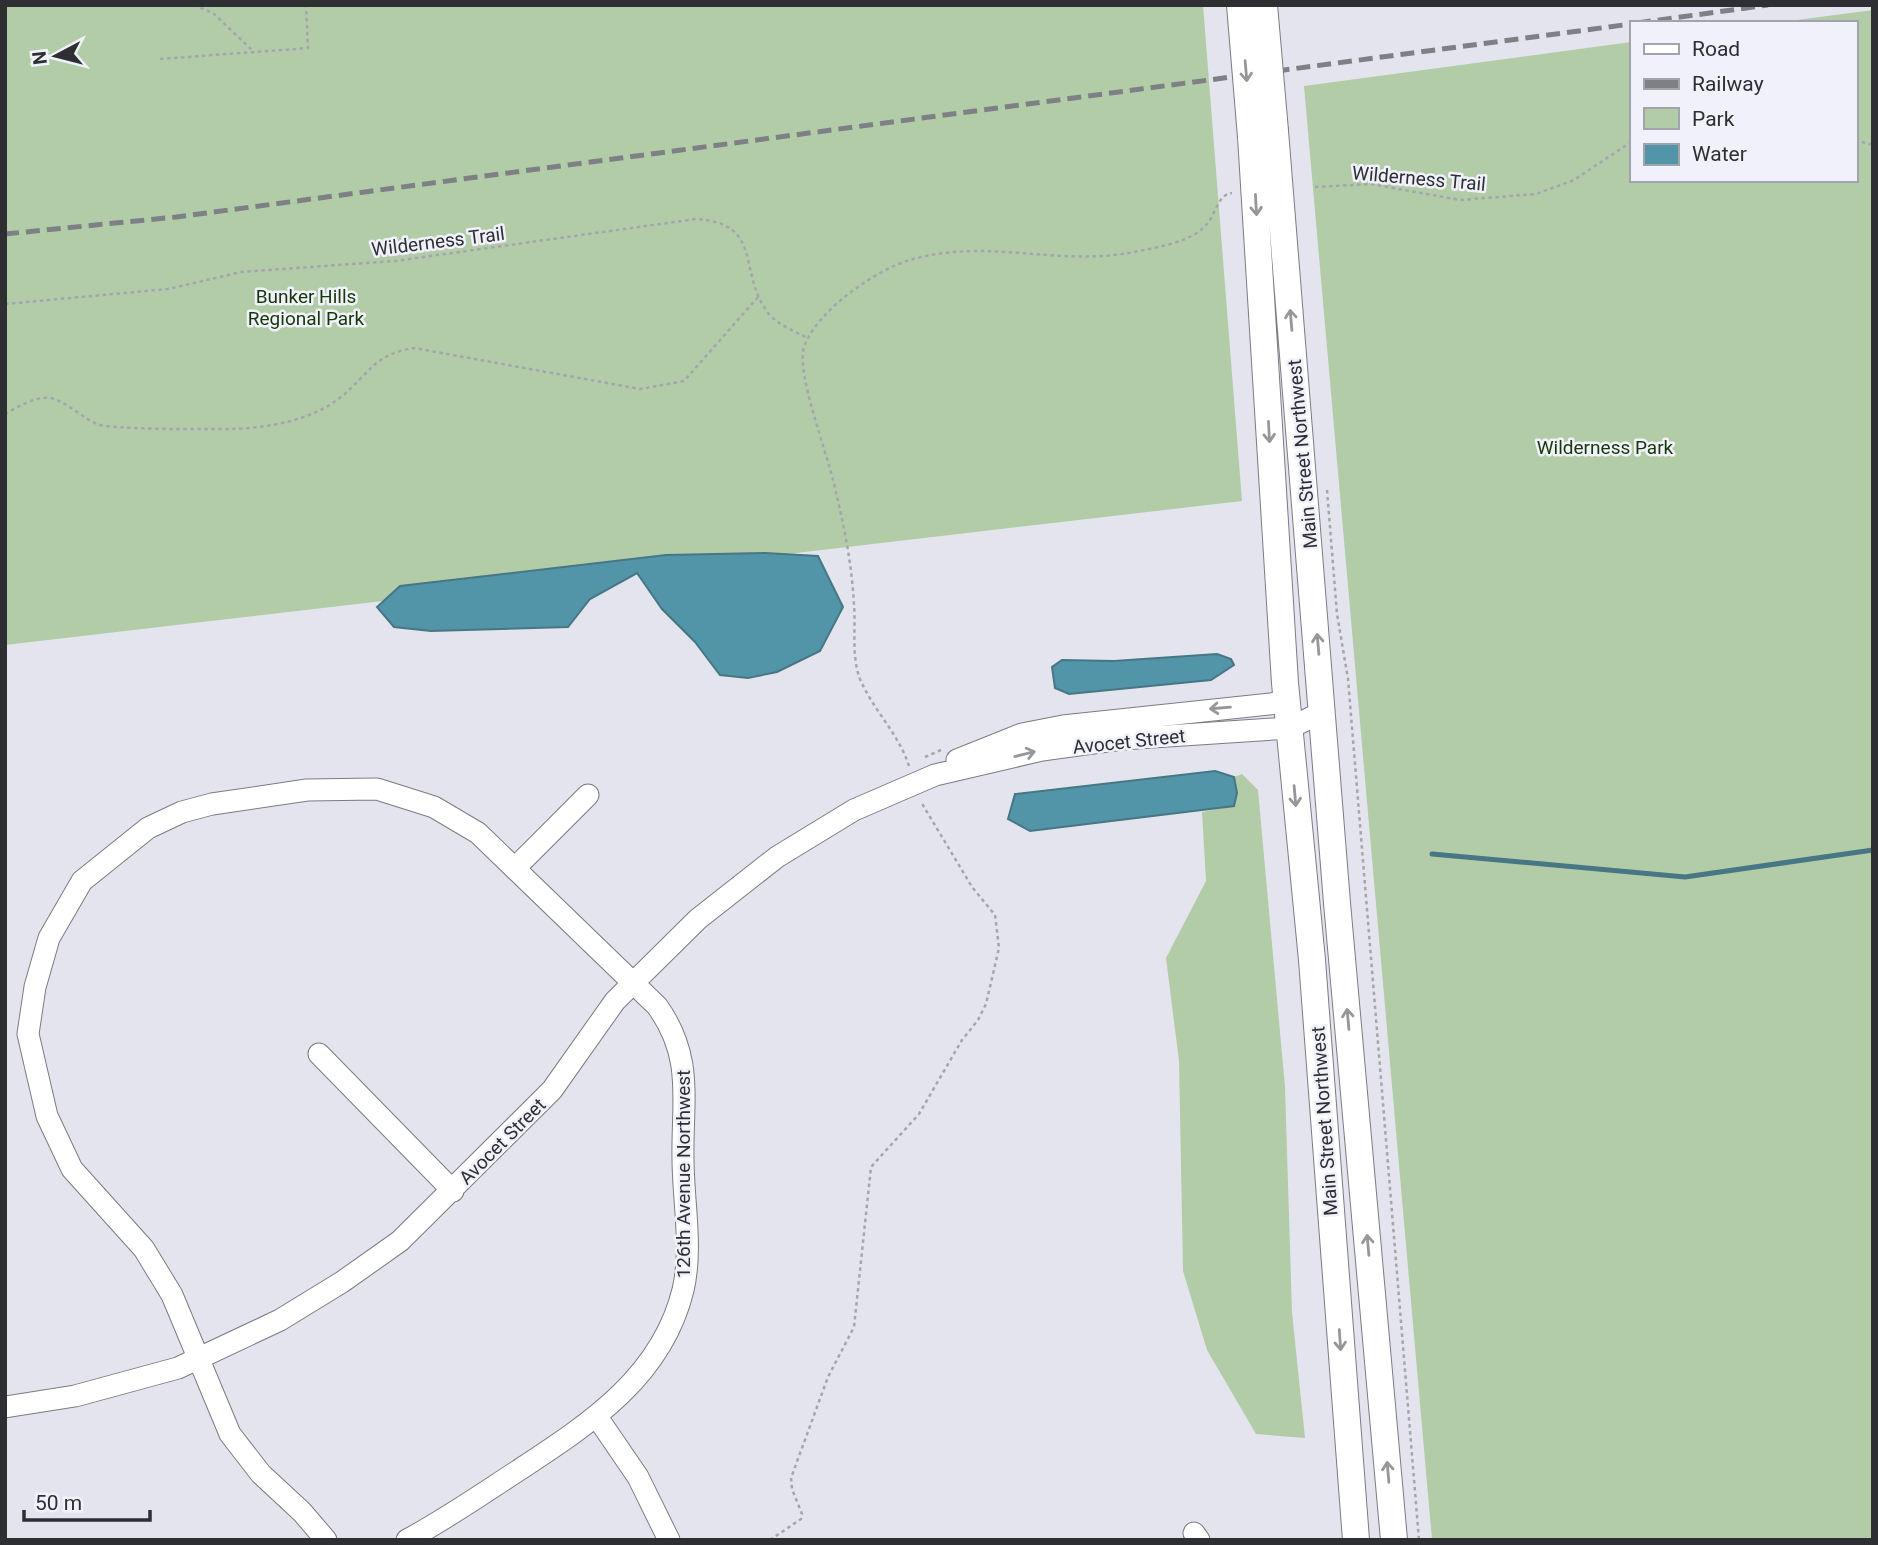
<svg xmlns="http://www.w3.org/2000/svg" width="1878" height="1545" font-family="Roboto,sans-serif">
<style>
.green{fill:#b2cca8}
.water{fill:#5295a8;stroke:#477685;stroke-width:2}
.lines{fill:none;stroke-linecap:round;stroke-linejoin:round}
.stream{stroke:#477685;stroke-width:5}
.minor-casing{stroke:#7b7b84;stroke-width:23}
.major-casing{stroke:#7b7b84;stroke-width:28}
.path{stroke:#a5a5ad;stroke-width:2.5;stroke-dasharray:3.5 3.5;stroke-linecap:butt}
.minor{stroke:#fff;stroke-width:21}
.major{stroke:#fff;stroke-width:26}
.rail{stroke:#7f8086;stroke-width:5;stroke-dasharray:14 7;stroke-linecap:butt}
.major-bridge-casing{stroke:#7b7b84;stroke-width:28;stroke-linecap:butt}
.major-bridge{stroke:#fff;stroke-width:26}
.oneway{stroke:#969798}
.labels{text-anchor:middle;stroke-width:5;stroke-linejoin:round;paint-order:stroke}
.street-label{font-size:19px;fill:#2e2f32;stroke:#f1f1fb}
.park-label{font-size:19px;fill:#163706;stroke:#f1f1fb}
</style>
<rect width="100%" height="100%" fill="#e4e4ee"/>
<path class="green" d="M5,5H1203L1242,501L5,645Z
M1873,10V1540H1432L1304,86L1631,42V180H1855V23H1775Z
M1242,774L1258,790L1285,1087L1292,1312L1305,1438L1256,1434L1207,1350L1183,1271L1179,1061L1166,958L1206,881L1202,812L1234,806L1237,793L1234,777Z"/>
<path class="water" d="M765,553L818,556L843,607L820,651L777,672L748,678L720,675L695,642L662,609L637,573L590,599L568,627L431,631L394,627L377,607L400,586L666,555Z
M1217,654L1231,659L1234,665L1211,680L1069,694L1055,688L1052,667L1062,660L1114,661Z
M1215,771L1234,777L1237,793L1234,806L1030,831L1008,819L1015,794Z"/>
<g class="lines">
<path class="stream" d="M1432,854L1685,877L1873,850"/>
<defs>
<path id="minor" d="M957,760L1022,734L1063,726L1288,702
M516,867L588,795
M319,1054L453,1191
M5,1407L75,1396L178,1368L280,1320L342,1282L400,1241L552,1090L615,1001L698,919L777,857L854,810L935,775L1042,750L1122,739L1289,728L1323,712
M597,1417L638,1477L669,1540
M1194,1533L1199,1540
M326,1540L302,1512L261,1474L230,1434L172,1295L144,1249L72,1169L47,1116L28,1034L35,987L49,938L82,881L148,828L182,812L212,804L307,790L377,789L434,807L478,833L657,1006C694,1057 682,1100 683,1158C683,1201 693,1248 683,1290C662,1377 589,1424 519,1470C482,1494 446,1519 407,1540"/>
<path id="major" d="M1275,131L1337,903L1394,1540
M1251,137L1285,683L1312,960L1356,1540"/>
</defs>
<use href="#minor" class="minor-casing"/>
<use href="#major" class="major-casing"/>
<path class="path" d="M194,5L213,13L254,52
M160,59L308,48L306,5
M1855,140L1873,145
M1315,187L1371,184L1460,200L1536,194L1574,180L1631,142
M5,304L168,289L241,272L395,261L696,219C763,223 738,270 766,310C775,324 793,330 807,338
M5,414C18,407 35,396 50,398C66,401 82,418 97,424C112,430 208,429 230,429C267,428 311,421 341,397C369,374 374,354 414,348L640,389L684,381L758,297
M1327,490L1337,614L1348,679L1419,1540
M925,757L941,750
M909,766C899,734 873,710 860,679C851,655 856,629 854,605C852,563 843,521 833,480C826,450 796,372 804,347C816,311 878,268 913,259C992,238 1057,267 1134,252C1157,247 1191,243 1207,224C1216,214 1217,195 1232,193
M770,1540L801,1519L802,1514L792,1489L791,1478L828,1377L854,1327L871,1167L919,1114L962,1040L978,1020L986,1004L999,948L995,915L972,887L921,802"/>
<use href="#minor" class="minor"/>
<use href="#major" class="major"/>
<path class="rail" d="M1637,23L1768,5
M5,234L176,217L1631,24"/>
<defs>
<path id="major-bridge" d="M1240,5L1251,137
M1264,5L1275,131"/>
</defs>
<use href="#major-bridge" class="major-bridge-casing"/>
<use href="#major-bridge" class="major-bridge"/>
</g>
<defs><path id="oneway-shaft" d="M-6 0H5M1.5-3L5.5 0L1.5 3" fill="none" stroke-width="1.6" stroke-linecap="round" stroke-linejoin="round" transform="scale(1.75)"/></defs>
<g class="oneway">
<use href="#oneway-shaft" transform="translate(1246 71) rotate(85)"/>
<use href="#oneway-shaft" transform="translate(1256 205) rotate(87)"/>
<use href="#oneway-shaft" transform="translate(1291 320) rotate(-95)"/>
<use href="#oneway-shaft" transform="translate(1269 432) rotate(87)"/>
<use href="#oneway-shaft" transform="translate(1318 644) rotate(-95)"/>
<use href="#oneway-shaft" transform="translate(1220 708) rotate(175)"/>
<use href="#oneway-shaft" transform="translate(1025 754) rotate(-14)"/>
<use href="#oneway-shaft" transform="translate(1295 796) rotate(85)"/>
<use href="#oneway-shaft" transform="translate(1348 1019) rotate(-95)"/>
<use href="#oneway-shaft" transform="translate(1368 1245) rotate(-95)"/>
<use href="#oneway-shaft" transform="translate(1340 1340) rotate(86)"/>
<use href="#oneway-shaft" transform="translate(1388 1472) rotate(-95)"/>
</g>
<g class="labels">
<g class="street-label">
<text transform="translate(1419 178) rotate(5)" y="7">Wilderness Trail</text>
<text transform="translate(438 241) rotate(-7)" y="7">Wilderness Trail</text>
<text transform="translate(1302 454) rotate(-95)" y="7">Main Street Northwest</text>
<text transform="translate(1129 741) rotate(-6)" y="7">Avocet Street</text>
<text transform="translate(1324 1121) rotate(-94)" y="7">Main Street Northwest</text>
<text transform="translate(502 1141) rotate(-45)" y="7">Avocet Street</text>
<text transform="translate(683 1174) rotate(-90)" y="7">126th Avenue Northwest</text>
</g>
<g class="park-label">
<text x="306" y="303">Bunker Hills<tspan x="306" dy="22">Regional Park</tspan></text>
<text x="1605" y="454">Wilderness Park</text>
</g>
</g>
<rect width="1878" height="1545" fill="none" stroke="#2e2f32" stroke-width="14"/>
<rect x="1630" y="21" width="228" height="161" fill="#f1f1fb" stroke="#a3a3ab" stroke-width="2"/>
<rect x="1644" y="44" width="35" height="10" fill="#ffffff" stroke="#a3a3ab" stroke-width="2"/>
<text x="1692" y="56" font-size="21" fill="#2e2f32">Road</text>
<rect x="1644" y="79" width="35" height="10" fill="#7f8086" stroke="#a3a3ab" stroke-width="2"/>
<text x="1692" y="91" font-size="21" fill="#2e2f32">Railway</text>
<rect x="1644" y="108" width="35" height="21" fill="#b2cca8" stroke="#a3a3ab" stroke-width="2"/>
<text x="1692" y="126" font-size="21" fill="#2e2f32">Park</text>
<rect x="1644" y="144" width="35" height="21" fill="#5295a8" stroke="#a3a3ab" stroke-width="2"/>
<text x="1692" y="161" font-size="21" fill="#2e2f32">Water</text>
<g transform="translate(56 56) rotate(263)" stroke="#f1f1fb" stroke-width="5" paint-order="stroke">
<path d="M0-5L12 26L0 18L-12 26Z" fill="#2e2f32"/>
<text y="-10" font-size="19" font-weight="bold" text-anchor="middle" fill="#2e2f32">N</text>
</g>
<path d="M24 1510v10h126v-10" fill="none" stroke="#2e2f32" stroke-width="3.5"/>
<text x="35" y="1510" font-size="21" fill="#2e2f32" stroke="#f1f1fb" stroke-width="5" paint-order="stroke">50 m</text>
</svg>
